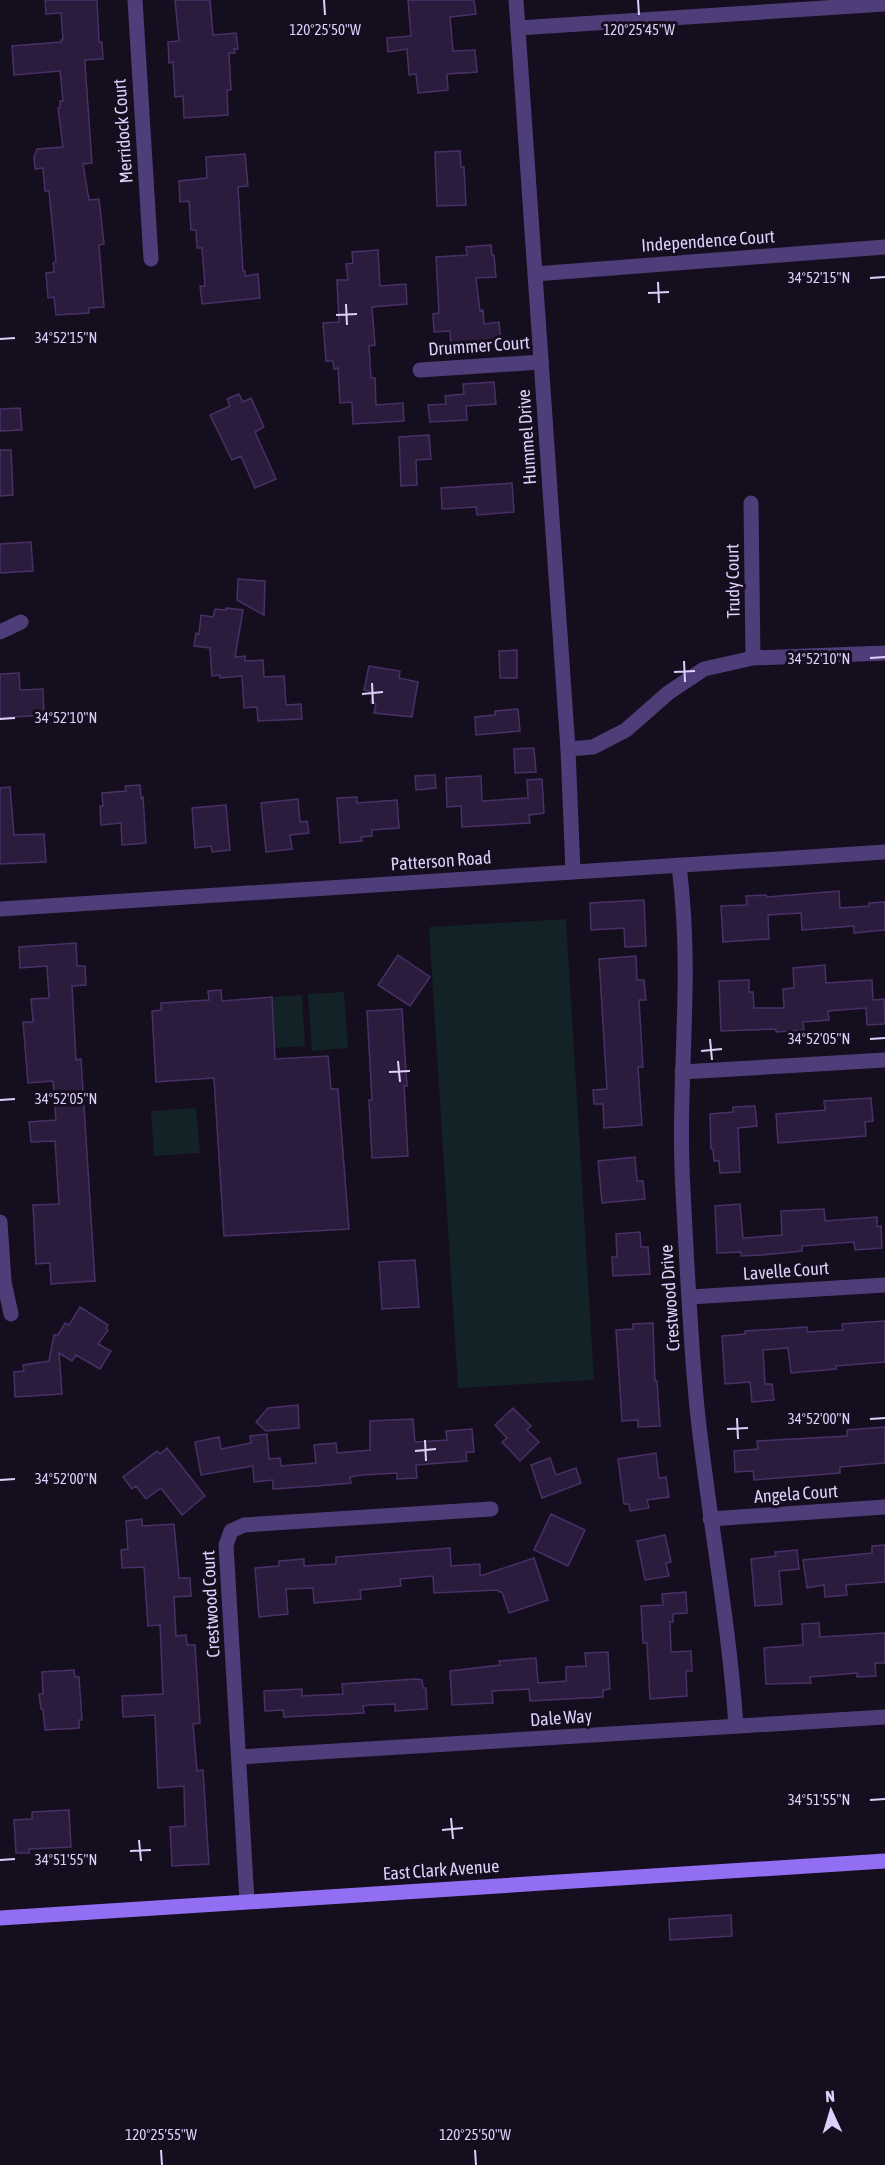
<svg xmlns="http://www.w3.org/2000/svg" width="885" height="2165" font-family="'Asap Condensed',sans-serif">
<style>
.green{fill:#122227}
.building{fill:#2b1c3d;stroke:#483067;stroke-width:1.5}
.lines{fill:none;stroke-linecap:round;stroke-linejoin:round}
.minor{stroke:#4e3d79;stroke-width:15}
.tertiary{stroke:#4e3d79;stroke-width:15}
.secondary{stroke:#926ef2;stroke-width:15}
.ticks{fill:none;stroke:#dfcffb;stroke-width:2}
.labels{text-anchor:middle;stroke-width:6;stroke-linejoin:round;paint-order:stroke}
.street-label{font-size:18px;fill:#dfcffb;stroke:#150e1e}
.ticks-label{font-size:15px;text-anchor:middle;fill:#dfcffb;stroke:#150e1e;stroke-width:6;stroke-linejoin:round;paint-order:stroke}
</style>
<rect width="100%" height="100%" fill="#150e1e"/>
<path class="green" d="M566,919L594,1380L458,1388L429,927Z
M344,992L348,1048L312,1051L308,994Z
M302,995L305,1046L275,1048L272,997Z
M196,1108L200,1153L154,1156L151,1111Z"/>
<path class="building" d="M45,0H97L99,42H102L103,59L85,60V64L92,163L83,164L89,200L99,199L104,244L99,245L104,307L89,308V313L56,315L54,297L48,298L46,273L54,272L53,263L56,262L49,191H45L43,168L35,169L34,157L37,149L63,147L58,108H60V101H63L60,71L14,75L12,46L61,42V40H63L61,13L46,14Z
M175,0H210L213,35L236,33L238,49H234L235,53H229L231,90H227L228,115L184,118L183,96L175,97L173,62L169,63L168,42L179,41Z
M408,0H474L476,14L450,17L453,51L475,50L477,72L447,74L448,90L418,93L416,74L409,75L407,49L388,52L387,38L411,36Z
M460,151L461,167H464L466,205L437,206L435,152Z
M245,154L248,186L238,187L243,271H245V276L258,274L260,298L202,304L200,286H205L202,248H197L196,230H191L189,201L180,202L179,181L207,178L206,157Z
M491,245L492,255H494L496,277L476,278L480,311L483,310L484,324L499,322L501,343L451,346L450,331L434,332L433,314L439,313L436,257L467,255L466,247Z
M378,250L380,286L406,284L407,304L372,307L375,345L369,346L371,378H375L376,405L403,403L404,421L353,424L352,402L340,403L338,368L334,369L333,361H326L323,323L339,322L337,280H348L346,264L353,263L352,252Z
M494,382L496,404L466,406L467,420L430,422L428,405L446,404L445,396L464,394L463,384Z
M239,394L243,402L251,398L264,427L255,432L276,479L255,488L241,456L232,460L210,415L230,406L227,399Z
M20,408L22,430L0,431V409Z
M429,435L431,459L416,460L417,485L401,486L399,437Z
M0,450H11L13,495L0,496Z
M512,483L514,512L477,515L476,507L442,509L441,488Z
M31,542L33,571L0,573V544Z
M238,579L265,581L264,615L237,600Z
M226,608L243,610L235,657L245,656V661L263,660L264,677L284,676L286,705L301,704L302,719L258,721L257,707L244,708L242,676L220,678V675L212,676L210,648L194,646L196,633L199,634L201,615L213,617L215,609L226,610Z
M517,650V678H500L499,651Z
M369,666L400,671L399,678L418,682L412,717L374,713L376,704L371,703L373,692L364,690Z
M19,673L20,690L43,689L44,715L0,718V674Z
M518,709L520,731L476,735L475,717L495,715V711Z
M534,748L536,772L515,773L514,749Z
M435,775L436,788L416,790L415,776Z
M481,776L482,801L528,798L527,780L542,779L544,813L529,815L530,823L462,827L461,806L447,807L446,778Z
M140,785L141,798L143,797L146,843L122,845L121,823L101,825L100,806H103L102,793L126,791L125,786Z
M10,787L14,835L44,834L46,862L0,864V788Z
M357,797V803L397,800L399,828L372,830V836L361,837L362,841L340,843L337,798Z
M298,799L300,822L307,821L309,833L290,835L292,849L266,852L261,803Z
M226,805L230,850L212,852L211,846L195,848L192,808Z
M839,891L840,908L869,906V903L885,902V930L854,933V926L802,930L801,913L768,915L769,939L723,942L721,906L747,905L746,896L766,895L767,897Z
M644,900L646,946L625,947L624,928L591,930L590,903Z
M76,943L77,966H85L86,985L72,986L76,1060L81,1059L95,1281L51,1284L50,1263L36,1264L33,1205L59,1204L55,1141L31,1142L29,1122L56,1120L53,1081L28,1083L23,1022H33L31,999L49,998L47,966L20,968L19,947Z
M398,955L430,977L410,1006L378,985Z
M636,956L637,980H644L646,1000H639L643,1067H638L642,1125L604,1128L603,1104H594L593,1090L607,1089L599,959Z
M825,965L826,983L872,980L873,1000L884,999L885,1024L867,1025L866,1008L828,1011L829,1020L803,1022L804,1030L776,1032V1029L721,1031L719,981L749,980V992H753L754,1008H784L783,989L794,988L793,968Z
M221,990L222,1001L272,997L275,1059L328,1056L331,1089H338L349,1229L224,1236L214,1078L156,1082L152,1011L161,1010V1003L209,1000L208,991Z
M402,1009L407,1086H404L408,1156L372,1158L369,1100H372L367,1011Z
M871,1098L873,1121L865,1122L866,1136L778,1143L776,1114L825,1110L824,1101Z
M755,1106L757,1126L738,1128L740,1172L720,1173L719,1161H714L713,1149H711L710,1114L733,1112V1107Z
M635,1157L637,1181H643L645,1199L602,1203L598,1161Z
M740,1204L743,1238L782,1235L781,1211L824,1209L825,1221L877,1217V1227L881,1226L882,1248L855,1250L854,1242L802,1246V1251L762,1255L741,1256V1252L717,1253L715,1206Z
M640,1232L641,1247H648L650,1274L613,1276L612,1257H617L616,1234Z
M415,1260L419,1307L382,1309L379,1262Z
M80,1307L108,1325L106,1328L108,1330L98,1344L111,1351L100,1369L76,1355L72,1361L59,1353L62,1394L15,1397L14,1372L24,1371L23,1365L49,1361L54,1335H58L65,1323L69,1325Z
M885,1321V1362L836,1366V1369L791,1373L788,1348L763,1350L765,1384H772L774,1400L752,1402L750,1382L725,1384L722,1336L745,1334V1331L807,1327V1332L843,1330L842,1324Z
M653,1323L655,1381H657L660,1426L638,1427V1420L622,1421L616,1330L633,1329V1324Z
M298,1405L299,1428L266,1431L256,1422L268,1408Z
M513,1408L531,1426L527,1430L539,1442L520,1461L502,1442L507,1438L495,1425Z
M413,1419L415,1442L447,1440L446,1431L472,1429L474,1452H466L467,1461L416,1465L417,1478L397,1479V1473L362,1475L350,1477L351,1483L318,1486L273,1489V1480L254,1482L253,1466L201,1475L195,1442L219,1437L221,1449L251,1443L250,1436L267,1434L269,1459L280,1458L281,1466L316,1463L314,1445L336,1443L337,1453L370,1450V1421Z
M885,1427V1463L840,1467V1473L754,1480L753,1471L735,1472L734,1451L758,1449L757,1441L847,1436V1430Z
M167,1448L205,1496L182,1515L161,1488L146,1499L136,1486L132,1489L123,1477L157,1451L160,1454Z
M656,1453L659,1478L666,1477L669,1497L647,1500L649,1508L630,1511L629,1504H624L618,1459Z
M550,1458L556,1475L576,1468L581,1483L542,1498L531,1465Z
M551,1514L585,1530L568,1566L534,1550Z
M142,1519V1526L174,1524L179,1578H190L191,1596L174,1597L176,1636L186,1635L187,1645H195L200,1723L193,1724L197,1771L203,1770L209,1864L172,1866L170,1827L185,1826L184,1786L158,1788L155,1715L123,1717L122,1696L163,1694L160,1625L148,1626L144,1567L122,1568L121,1550L128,1549L126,1521Z
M665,1535L671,1562L666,1563L669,1576L645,1580L637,1541Z
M885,1545V1582L846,1585L847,1595L825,1597L824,1585L807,1588L803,1560L872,1553V1546Z
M450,1548L451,1566L480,1564V1576L534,1558L548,1600L509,1613L502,1592H499L498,1590L434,1593L433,1576L400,1579L401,1586L360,1590L361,1599L314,1603L313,1588L286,1589L288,1614L259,1617L255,1568L279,1566V1561L304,1559V1566L336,1564V1557Z
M797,1550L799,1569L779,1571L782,1604L755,1606L751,1559L776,1556L775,1552Z
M686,1592L687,1613L673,1614V1622H670L671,1652L691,1651L692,1671H686L687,1696L650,1699L647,1643H643L641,1606L663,1605L662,1594Z
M819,1623L820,1637L885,1633V1663H875L876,1676L857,1677V1673L810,1677L811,1683L766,1684L764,1648L803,1645L802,1624Z
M608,1652L610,1689L603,1690V1697L530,1701L529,1689L492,1691L493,1703L452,1705L450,1671L500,1665L499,1661L536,1658L538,1683L566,1681V1667L586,1666L585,1653Z
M74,1670L75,1677H79L82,1720H79V1728L45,1730L43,1709H41L39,1694H43L42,1672Z
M416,1679L422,1680L423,1688H426L427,1709L395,1711V1704L370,1705L363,1706L364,1713L284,1717L283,1710L265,1711L264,1691L302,1689V1696L343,1694L342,1684Z
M69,1810L71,1847L29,1849V1853H16L14,1820L32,1819V1812Z
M731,1915L732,1936L670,1940L669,1919Z"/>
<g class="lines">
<path class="minor" d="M135,0L151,259
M518,28L885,4
M535,274L885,247
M420,370L541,362
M751,503L753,658
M0,632L21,622
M568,749L593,747L626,730L668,693L704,669L753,658L885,653
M679,865C684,907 686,949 685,992C684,1058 679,1124 683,1191C687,1263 690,1336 697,1408C708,1514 729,1620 736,1726
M682,1072L885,1060
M0,1222L4,1282L11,1314
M690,1297L885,1285
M710,1519L885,1507
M239,1757L885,1717
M247,1901L226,1545L231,1531L244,1525L491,1509"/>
<path class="tertiary" d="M516,0L568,749L573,872
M0,909L885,852"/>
<path class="secondary" d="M0,1918L885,1861"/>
</g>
<path class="ticks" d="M324,0L325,15M638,0L639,15M870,278L885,277M658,282L659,303M648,293L669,292M346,304L347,325M336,315L357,314M0,339L15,338M870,658L885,657M684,661L685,682M674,672L695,671M372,683L373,704M362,694L383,692M0,719L15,718M710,1039L712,1060M870,1039L885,1038M701,1051L722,1049M398,1061L400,1082M389,1072L410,1071M0,1100L15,1099M737,1418L738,1439M870,1419L885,1418M727,1429L748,1428M425,1440L426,1461M415,1451L436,1449M0,1480L15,1479M870,1800L885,1799M451,1818L453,1839M442,1830L463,1828M139,1840L141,1861M130,1851L151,1850M0,1860L15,1859M161,2150L162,2165M475,2150L476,2165"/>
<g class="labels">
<g class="street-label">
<text transform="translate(123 131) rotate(-94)" y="6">Merridock Court</text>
<text transform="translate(708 241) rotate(-4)" y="6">Independence Court</text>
<text transform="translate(479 346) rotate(-4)" y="6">Drummer Court</text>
<text transform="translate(527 437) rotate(-94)" y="6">Hummel Drive</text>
<text transform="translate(733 581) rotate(-91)" y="6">Trudy Court</text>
<text transform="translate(441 861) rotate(-4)" y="6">Patterson Road</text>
<text transform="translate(786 1271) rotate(-4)" y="6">Lavelle Court</text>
<text transform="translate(670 1298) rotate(-94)" y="6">Crestwood Drive</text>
<text transform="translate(796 1494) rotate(-4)" y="6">Angela Court</text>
<text transform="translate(211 1604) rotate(-93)" y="6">Crestwood Court</text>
<text transform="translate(561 1718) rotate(-4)" y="6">Dale Way</text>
<text transform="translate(441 1870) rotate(-4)" y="6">East Clark Avenue</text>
</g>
</g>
<g class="ticks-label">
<text x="325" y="35">120°25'50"W</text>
<text x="639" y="35">120°25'45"W</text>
<text x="819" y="283">34°52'15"N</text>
<text x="66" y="343">34°52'15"N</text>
<text x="819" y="664">34°52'10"N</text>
<text x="66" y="723">34°52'10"N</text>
<text x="819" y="1044">34°52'05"N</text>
<text x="66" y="1104">34°52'05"N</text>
<text x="819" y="1424">34°52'00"N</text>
<text x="66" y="1484">34°52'00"N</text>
<text x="819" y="1805">34°51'55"N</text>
<text x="66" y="1865">34°51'55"N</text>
<text x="161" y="2140">120°25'55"W</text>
<text x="475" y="2140">120°25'50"W</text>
</g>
<g transform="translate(831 2111) rotate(356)" stroke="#150e1e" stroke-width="4.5" paint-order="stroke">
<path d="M0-4.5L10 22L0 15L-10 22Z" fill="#dfcffb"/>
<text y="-9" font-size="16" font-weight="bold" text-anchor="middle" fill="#dfcffb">N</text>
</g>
</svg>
